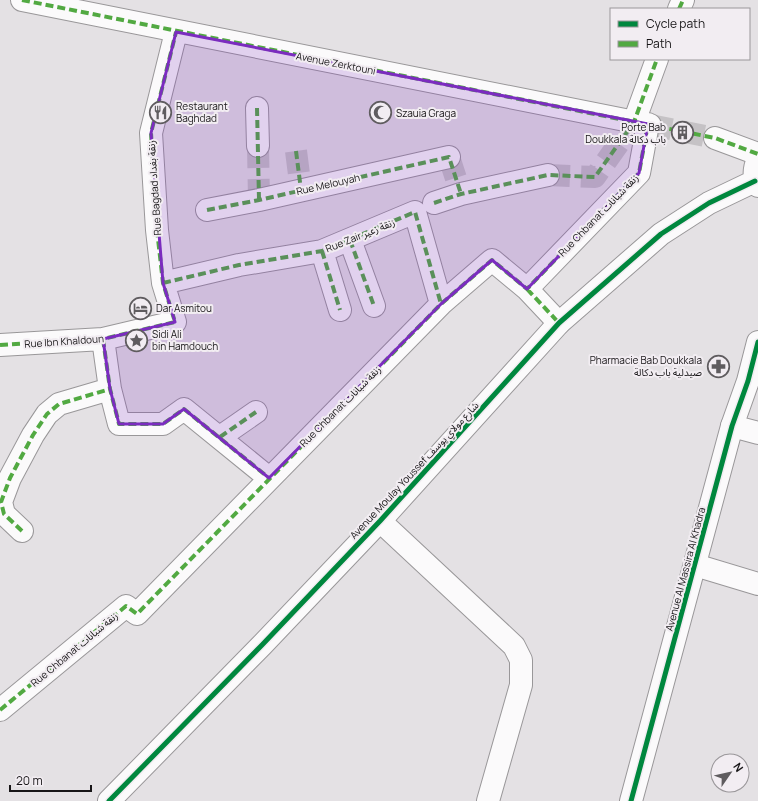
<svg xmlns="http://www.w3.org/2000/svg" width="758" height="801" font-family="Manrope,'Noto Sans Arabic',sans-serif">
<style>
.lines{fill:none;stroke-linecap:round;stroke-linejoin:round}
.street-tunnel{stroke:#c5c2c5;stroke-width:22;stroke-dasharray:22 11;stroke-linecap:butt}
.street-casing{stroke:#999799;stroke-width:24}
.secondary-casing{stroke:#999799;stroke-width:24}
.street{stroke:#fbfafb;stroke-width:22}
.secondary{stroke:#fbfafb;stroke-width:22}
.quiet{stroke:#52a942;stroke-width:4;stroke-dasharray:8 4;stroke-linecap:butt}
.cycleway-casing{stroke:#f2edf2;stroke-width:8}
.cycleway{stroke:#00873e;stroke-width:5}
.marked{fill:#7b2cbf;fill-opacity:0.2;stroke:#7b2cbf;stroke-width:3;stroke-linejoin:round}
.labels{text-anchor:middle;stroke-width:4;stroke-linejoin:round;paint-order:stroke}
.street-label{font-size:10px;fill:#171517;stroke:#f2edf2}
.poi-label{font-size:10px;fill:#171517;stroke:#f2edf2;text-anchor:start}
</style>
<rect width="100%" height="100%" fill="#e4e1e4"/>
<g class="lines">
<path class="street-tunnel" d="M650,125L715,138
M258,146L259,200
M296,151L301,190
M449,157L461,194
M548,175L595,177L634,122"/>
<defs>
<path id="street" d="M22,0L650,125
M679,9L683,0
M257,108L258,146
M634,122L657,59
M715,138L758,154
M434,203L461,194L548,175
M207,210L259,200L449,157
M350,240L374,306
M322,251L340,310
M163,283L239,265L322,251L415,212L441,304
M527,289L559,323
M103,339L110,389L119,424H163L184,409L269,478
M0,345L103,339L175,322L163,283L157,230L151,133L176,32
M732,426L758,433
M220,437L256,412
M380,521L514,646L521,660V685L488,801
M22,531L4,514L1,502L10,478L33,435L47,414L59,404L110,389
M695,565L758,584
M0,710L126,606L137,614L441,304L492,260L527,289L639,173L648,124"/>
<path id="secondary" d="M758,159C754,168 753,177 758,186
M109,801L262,645L380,521L559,323L661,234L709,203L755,181
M631,801L732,426L748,381L758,342"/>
</defs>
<use href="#street" class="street-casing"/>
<use href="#secondary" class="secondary-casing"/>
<use href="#street" class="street"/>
<use href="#secondary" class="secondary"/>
<path class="quiet" d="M22,0L715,138L758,154
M679,9L683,0
M257,108L259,200
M296,151L301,190
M434,203L461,194L548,175L595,177L634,122L657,59
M207,210L259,200L449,157L461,194
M350,240L374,306
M322,251L340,310
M163,283L239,265L322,251L415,212L441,304
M527,289L559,323
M103,339L110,389L119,424H163L184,409L269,478
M0,345L103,339L175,322L163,283L157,230L151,133L176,32
M220,437L256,412
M22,531L4,514L1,502L10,478L33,435L47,414L59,404L110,389
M0,710L126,606L137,614L441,304L492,260L527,289L639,173L648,124"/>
<defs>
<path id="cycleway" d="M109,801L262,645L380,521L559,323L661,234L709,203L755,181
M631,801L732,426L748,381L758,342"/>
</defs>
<use href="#cycleway" class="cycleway-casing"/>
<use href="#cycleway" class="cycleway"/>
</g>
<path class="marked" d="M176,32L648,124L639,173L527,289L492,260L441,304L269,478L184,409L163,424H119L110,389L103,339L175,322L163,283L151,133Z"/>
<defs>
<symbol id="restaurant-ring" viewBox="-11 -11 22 22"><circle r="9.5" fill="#f2edf2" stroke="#5f5c5f" stroke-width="1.5"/><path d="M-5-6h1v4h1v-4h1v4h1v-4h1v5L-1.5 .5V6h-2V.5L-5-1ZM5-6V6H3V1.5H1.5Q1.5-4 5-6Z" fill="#5f5c5f"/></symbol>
<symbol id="mosque-ring" viewBox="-11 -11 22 22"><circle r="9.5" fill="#f2edf2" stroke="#5f5c5f" stroke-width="1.5"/><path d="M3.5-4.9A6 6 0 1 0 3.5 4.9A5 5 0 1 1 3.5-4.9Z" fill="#5f5c5f"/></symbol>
<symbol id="building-ring" viewBox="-11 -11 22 22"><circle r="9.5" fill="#f2edf2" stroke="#5f5c5f" stroke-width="1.5"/><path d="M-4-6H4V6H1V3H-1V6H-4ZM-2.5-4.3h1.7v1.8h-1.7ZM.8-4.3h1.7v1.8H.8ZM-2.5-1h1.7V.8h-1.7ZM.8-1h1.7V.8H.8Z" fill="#5f5c5f"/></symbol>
<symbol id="hotel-ring" viewBox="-11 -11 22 22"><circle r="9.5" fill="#f2edf2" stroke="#5f5c5f" stroke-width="1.5"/><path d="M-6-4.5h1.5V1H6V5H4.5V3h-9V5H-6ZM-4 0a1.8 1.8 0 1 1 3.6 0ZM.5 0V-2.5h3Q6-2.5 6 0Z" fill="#5f5c5f"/></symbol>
<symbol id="sight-ring" viewBox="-11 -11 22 22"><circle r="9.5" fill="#f2edf2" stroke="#5f5c5f" stroke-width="1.5"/><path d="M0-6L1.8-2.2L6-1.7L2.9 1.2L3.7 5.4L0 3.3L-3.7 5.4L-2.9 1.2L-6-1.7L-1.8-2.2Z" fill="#5f5c5f"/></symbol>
<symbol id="pharmacy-ring" viewBox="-11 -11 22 22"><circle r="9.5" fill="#f2edf2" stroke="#5f5c5f" stroke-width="1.5"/><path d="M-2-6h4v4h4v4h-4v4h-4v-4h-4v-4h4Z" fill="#5f5c5f"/></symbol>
</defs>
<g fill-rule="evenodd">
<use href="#restaurant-ring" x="148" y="100" width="25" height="25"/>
<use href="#mosque-ring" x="368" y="100" width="25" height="25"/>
<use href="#building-ring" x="670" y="120" width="25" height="25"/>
<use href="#hotel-ring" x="128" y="296" width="25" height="25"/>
<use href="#sight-ring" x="124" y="328" width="25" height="25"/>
<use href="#pharmacy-ring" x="706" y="354" width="25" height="25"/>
</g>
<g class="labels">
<g class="street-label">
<text transform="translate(336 63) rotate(11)" y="4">Avenue Zerktouni</text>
<text transform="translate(328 184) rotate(-13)" y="4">Rue Melouyah</text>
<text transform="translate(154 188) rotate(-94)" y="4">Rue Bagdad زنقة بغداد</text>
<text transform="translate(598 215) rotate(-46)" y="4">Rue Chbanat زنقة شبانات</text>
<text transform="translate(360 235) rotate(-22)" y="4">Rue Zair زنقة زعير</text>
<text transform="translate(64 341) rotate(-4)" y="4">Rue Ibn Khaldoun</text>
<text transform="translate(340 406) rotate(-45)" y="4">Rue Chbanat زنقة شبانات</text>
<text transform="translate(414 470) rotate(-47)" y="4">Avenue Moulay Youssef شارع مولاي يوسف</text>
<text transform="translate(685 569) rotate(-75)" y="4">Avenue Al Massira Al Khadra</text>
<text transform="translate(74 649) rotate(-40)" y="4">Rue Chbanat زنقة شبانات</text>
</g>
<g class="poi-label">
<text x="176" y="110">Restaurant<tspan x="176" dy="12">Baghdad</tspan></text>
<text x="396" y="117">Szauia Graga</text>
<text x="666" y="131" text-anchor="end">Porte Bab<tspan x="666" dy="12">Doukkala باب دكالة</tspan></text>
<text x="156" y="312">Dar Asmitou</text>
<text x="152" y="338">Sidi Ali<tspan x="152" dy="12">bin Hamdouch</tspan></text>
<text x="702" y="364" text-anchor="end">Pharmacie Bab Doukkala<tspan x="702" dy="12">صيدلية باب دكالة</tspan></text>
</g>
</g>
<rect x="610" y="8" width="140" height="52" fill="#f2edf2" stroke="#9a979a"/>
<rect x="618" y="21" width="20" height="6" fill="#00873e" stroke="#9a979a"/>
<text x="646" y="28" font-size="12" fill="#171517">Cycle path</text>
<rect x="618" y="41" width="20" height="6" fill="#52a942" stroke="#9a979a"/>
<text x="646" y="48" font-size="12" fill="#171517">Path</text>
<g transform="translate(730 773) rotate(56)"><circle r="19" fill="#f2edf2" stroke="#9a979a"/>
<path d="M0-3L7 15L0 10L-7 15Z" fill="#5f5c5f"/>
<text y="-6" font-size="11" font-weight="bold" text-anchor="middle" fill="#171517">N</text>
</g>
<path d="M10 785v6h81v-6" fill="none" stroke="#171517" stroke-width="2"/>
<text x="16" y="785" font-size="12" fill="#171517" stroke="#f2edf2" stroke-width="3" paint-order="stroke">20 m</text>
</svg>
